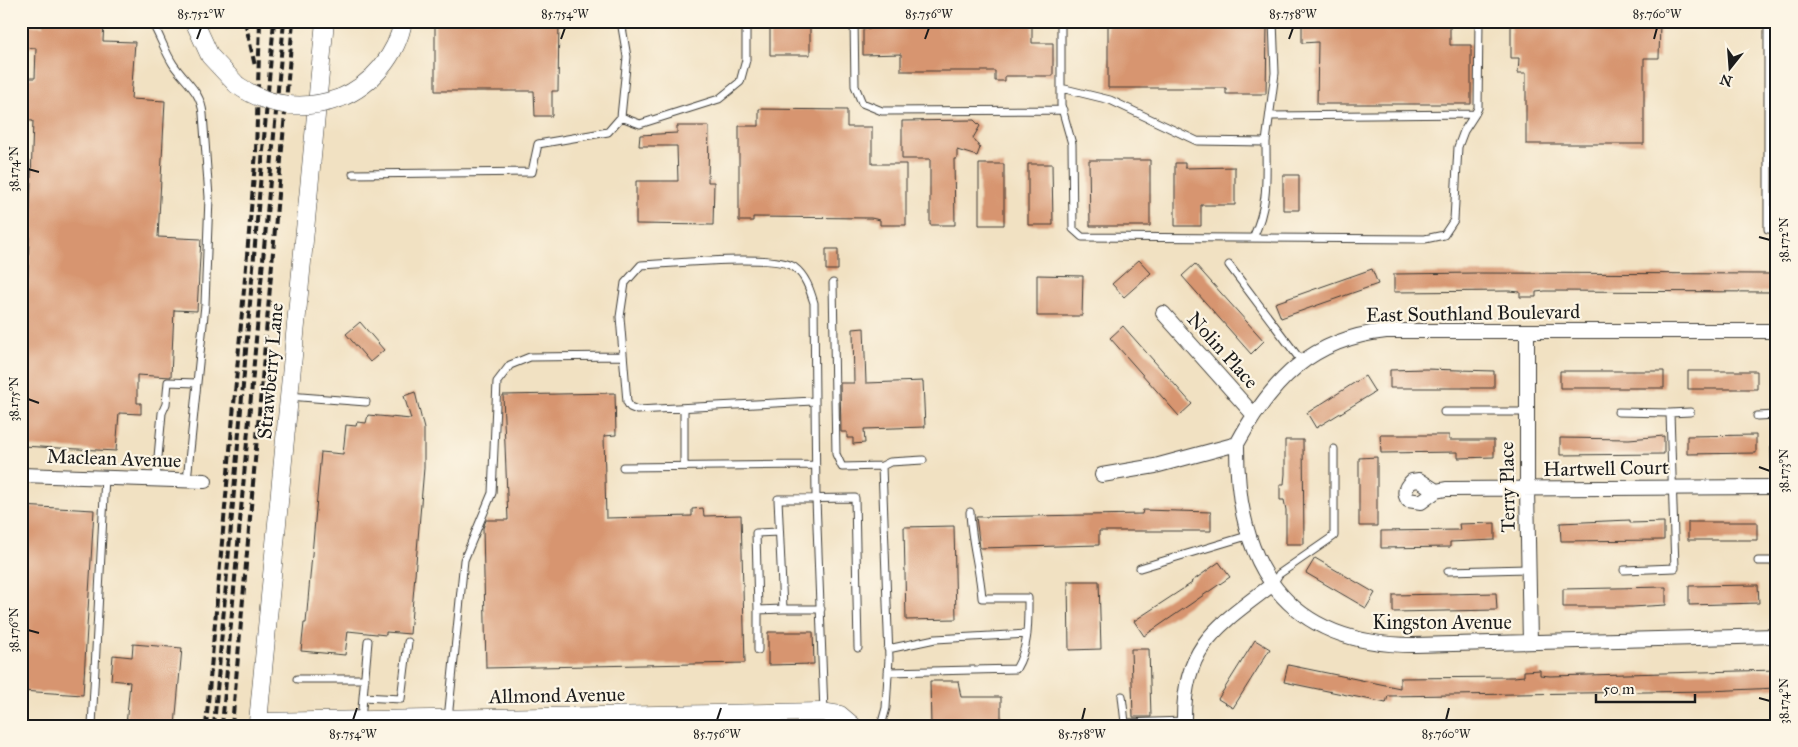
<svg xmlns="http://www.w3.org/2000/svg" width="1798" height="747" font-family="'IM FELL Great Primer',serif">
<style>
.building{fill:#d7956f}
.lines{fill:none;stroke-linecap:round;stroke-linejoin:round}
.service-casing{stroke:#3c3a35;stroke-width:9}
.minor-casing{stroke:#3c3a35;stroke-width:16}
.tertiary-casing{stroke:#3c3a35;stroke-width:19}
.service{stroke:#fff;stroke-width:7}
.minor{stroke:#fff;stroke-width:14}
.tertiary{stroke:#fff;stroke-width:18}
.rail{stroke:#1c1c1c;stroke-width:4;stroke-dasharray:8 4;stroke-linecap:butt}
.tertiary-bridge-casing{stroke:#3c3a35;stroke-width:19;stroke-linecap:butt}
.tertiary-bridge{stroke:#fff;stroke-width:18}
.ticks{fill:none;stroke:#1c1c1c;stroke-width:2}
.labels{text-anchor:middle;stroke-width:4.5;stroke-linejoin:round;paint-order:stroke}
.street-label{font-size:20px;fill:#1c1c1c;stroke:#fcf5e5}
.neatline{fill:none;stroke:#1c1c1c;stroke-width:2}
.ticks-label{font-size:12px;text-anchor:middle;fill:#1c1c1c}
</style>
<rect width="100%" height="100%" fill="#fcf5e5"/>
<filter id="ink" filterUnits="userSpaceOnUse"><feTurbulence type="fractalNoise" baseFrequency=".02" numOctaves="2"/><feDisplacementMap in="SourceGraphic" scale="10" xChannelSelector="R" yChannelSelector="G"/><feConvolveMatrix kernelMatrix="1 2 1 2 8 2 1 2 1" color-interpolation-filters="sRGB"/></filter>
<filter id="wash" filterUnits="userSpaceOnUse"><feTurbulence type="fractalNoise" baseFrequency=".0096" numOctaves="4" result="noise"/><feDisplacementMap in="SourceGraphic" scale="20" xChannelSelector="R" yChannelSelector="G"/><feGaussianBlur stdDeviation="1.12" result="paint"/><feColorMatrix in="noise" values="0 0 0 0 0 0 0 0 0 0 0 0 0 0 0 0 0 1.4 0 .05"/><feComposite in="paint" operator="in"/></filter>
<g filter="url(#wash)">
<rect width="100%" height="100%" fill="#f1e1c2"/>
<g id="blocks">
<path class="building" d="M43,21H104L103,41L135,42L131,99L165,101L158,237L201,239L197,311L174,310L171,377L137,375V403H141V414L119,413L116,451L21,446V383H24L33,121L21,120V78H35L36,48L21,47V25L43,26Z
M435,21H559L558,91H552V116H535L534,91H435Z
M770,21H810V55H770Z
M871,21H1032V43H1053V76H1005V81H995V71H901V54L863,55V30L870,29Z
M1108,21H1241V26L1267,27L1266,94H1226V88H1108Z
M1302,21H1450V45H1471V104H1317L1318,42L1302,43Z
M1511,21H1660L1659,58H1644V144H1526V73H1518L1519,58H1511Z
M759,109L847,110V127H872V164H906V225H880V220L871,218L753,217V221H739V126H759Z
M974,120L980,126L973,138L980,148L977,156L957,150V159H954L955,225H930V159H902V121Z
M677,126H709L708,182H714L713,225L636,224V181H678L677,146H639L640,135L677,133Z
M1089,160H1150V226H1090Z
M1175,163H1185V168L1235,167V205H1201V226H1175Z
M979,164H1004V225H979Z
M1028,164H1052L1053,225H1028Z
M1283,175H1299V210H1283Z
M826,249H838V270H826Z
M1139,260L1151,273L1124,297L1112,284Z
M1195,264L1264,341L1251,354L1182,276Z
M1372,269L1378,284L1281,318L1275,303Z
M1476,273L1774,274V292L1545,291L1536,292V297H1520V292L1509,291L1394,292V274Z
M1037,275L1083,276L1082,316H1037Z
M360,322L384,350L370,362L346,334Z
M1123,326L1192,404L1179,416L1110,338Z
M864,328L866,383L923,381L925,427L864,429L865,443L853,444V438H847V432H841L840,383H854L853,329Z
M1425,369L1494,371V388H1390V370Z
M1560,371H1664V388H1560Z
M1688,371H1757V389H1688Z
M1365,376L1375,392L1316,428L1307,413Z
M415,392L424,429V468L410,634L386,632V635L348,631L345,655L301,651L304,623H306L321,452L343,454L346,425L356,426L357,422L366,423L368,415L411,419L404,396Z
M615,393L616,435L604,436L606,518L692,516V509L703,508L704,516L741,515L745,663L486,668L483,528L486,520H508L503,395Z
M1380,435H1449V440H1494V457L1458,458V452L1381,453Z
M1756,435V453L1687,454V436Z
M1664,436V454L1560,455V438L1629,439Z
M1285,440H1303L1304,544H1286V510L1284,500H1280V484H1284L1285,474Z
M1377,457V526H1359V458Z
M21,506L94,510L83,695L21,691Z
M1143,510L1211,512V531H1099V545L980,548L976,517L1142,514Z
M1630,520V523L1664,522V540L1561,541L1560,523Z
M1688,522H1757V540H1688Z
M1495,523V540L1450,542V547L1381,548V531L1460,530L1459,524Z
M954,526L956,619L906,620L904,527Z
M1315,558L1375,593L1366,608L1306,573Z
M1219,562L1230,577L1144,636L1134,621L1192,583L1191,582Z
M1068,581H1099L1101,649L1069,650Z
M1758,585L1759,603L1689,605V586Z
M1666,587V605L1632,607H1563V589Z
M1496,593L1497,610L1393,612V595Z
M768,632H813L814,664L768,665Z
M1255,640L1270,649L1233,708L1218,699Z
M133,644L182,648L175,726H126L130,682L111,680L113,655L132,657Z
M1131,649H1149L1151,717H1133Z
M1288,665L1400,688V678L1514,677L1524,676V671L1540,670V675L1550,676L1777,670V688L1709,691L1388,696L1386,703L1284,682Z
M930,681H958L961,697H1001V726H931Z"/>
</g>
</g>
<g filter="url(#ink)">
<use href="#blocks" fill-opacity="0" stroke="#3c3a35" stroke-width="1"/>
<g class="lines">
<defs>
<path id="service" d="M151,21C160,35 164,50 173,64C185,82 201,91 203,114L209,197L205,305L187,480
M621,21L627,57L621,117L640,124L719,99L740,82L746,60V21
M854,21L855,86L862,103L882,111L1063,110
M1061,21V88L1110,100L1197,141L1266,142L1275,73L1273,21
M1777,30H1768V229L1777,230
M1061,88V105L1072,144L1073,229L1082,237L1425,239L1444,235L1454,220L1458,147L1464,131L1475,114
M1270,116L1475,114L1478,108L1479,21
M353,174L532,172L538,144L608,132L621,117
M1253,238C1269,203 1266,179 1266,142
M1229,265L1302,362
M833,283L836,454L842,467L882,466L889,658L886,708L881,726
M288,396L366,402
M813,401L637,410L630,407L627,402L620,317L625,283L641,265C670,264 775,253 794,267C806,276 810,290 814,303L816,499L824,712
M684,408V466
M1444,412H1527
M1618,412L1670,413L1675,568L1624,570
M1670,413L1690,412
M1774,415L1777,537
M1757,416L1776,415
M882,466L890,462L923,460
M623,467L815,465
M156,479L162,413L166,404L168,382L196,383
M1758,561H1777
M1140,568L1247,536
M1448,571L1528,569
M1273,584L1279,574L1334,536V449
M821,609H783L778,499L855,498L858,648
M758,610L756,533L779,532
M888,649L935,639L1027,634
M758,650V610L783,609
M888,672L1016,669C1029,647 1028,623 1028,598H982C980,569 971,541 970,512
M297,679H365
M1122,696L1125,723L1184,721
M363,697L401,699L408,642
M448,719L464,560L492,493L497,382L510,365L530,357L623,356
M361,720L368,641
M92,726L105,477"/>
<path id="minor" d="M1163,313L1253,414
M1527,331V489L1530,642
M1237,444C1236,564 1285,645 1414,645L1777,636
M21,475L205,481
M1102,475L1155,466L1237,444C1272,380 1311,339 1386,331H1777
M1436,491L1419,480L1412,481C1405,487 1403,492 1408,500L1421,502L1436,491L1446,489L1777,487
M1184,721C1183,645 1218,626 1273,584"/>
<path id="tertiary" d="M194,21L210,56L237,85
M325,21L258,722L821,712L840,715L853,726
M340,98C372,85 397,55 403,21"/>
</defs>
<use href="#service" class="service-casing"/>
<use href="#minor" class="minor-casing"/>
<use href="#tertiary" class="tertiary-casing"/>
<use href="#service" class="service"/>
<use href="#minor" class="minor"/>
<use href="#tertiary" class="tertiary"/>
<path class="rail" d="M245,21L255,66
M206,726L256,152L260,21
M214,726L274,21
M222,726L284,21
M232,726L293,21"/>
<defs>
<path id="tertiary-bridge" d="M237,85C269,107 304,111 340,98"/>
</defs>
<use href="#tertiary-bridge" class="tertiary-bridge-casing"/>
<use href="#tertiary-bridge" class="tertiary-bridge"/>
</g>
</g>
<path class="ticks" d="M197,39L201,28M561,39L565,28M925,39L929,28M1289,39L1293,28M1654,39L1657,28M28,169L39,172M1759,237L1770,240M28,399L39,403M1759,467L1770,471M28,630L39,633M1759,698L1770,701M353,720L357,708M717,720L721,708M1082,720L1085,708M1446,720L1449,708"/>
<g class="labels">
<g class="street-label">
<text transform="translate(1473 313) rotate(-1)" y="7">East Southland Boulevard</text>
<text transform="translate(1223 350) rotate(48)" y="7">Nolin Place</text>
<text transform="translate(270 371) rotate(-85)" y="7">Strawberry Lane</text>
<text transform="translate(114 458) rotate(2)" y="7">Maclean Avenue</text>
<text transform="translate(1606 468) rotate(-1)" y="7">Hartwell Court</text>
<text transform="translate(1507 487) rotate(-91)" y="7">Terry Place</text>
<text x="1442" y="629">Kingston Avenue</text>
<text transform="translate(557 695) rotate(-1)" y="7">Allmond Avenue</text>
</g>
</g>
<rect width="1798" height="747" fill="none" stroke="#fcf5e5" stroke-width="55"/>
<g transform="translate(1730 68) rotate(197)" stroke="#fcf5e5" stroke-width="4" paint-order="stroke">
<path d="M0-4L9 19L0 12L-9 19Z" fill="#1c1c1c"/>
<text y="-8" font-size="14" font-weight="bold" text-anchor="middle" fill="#1c1c1c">N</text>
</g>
<path d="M1596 694v8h99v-8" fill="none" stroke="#1c1c1c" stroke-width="2.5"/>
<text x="1603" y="694" font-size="15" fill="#1c1c1c" stroke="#fcf5e5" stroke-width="4" paint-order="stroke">50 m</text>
<rect x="28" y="28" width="1742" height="692" class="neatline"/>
<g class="ticks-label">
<text x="201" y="18">85.752°W</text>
<text x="565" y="18">85.754°W</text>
<text x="929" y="18">85.756°W</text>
<text x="1293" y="18">85.758°W</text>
<text x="1657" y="18">85.760°W</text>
<text transform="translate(14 169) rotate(-90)" y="4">38.174°N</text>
<text transform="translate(1784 240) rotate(-90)" y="4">38.172°N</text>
<text transform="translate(14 399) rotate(-90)" y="4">38.175°N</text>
<text transform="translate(1784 471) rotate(-90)" y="4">38.173°N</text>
<text transform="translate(14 630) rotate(-90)" y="4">38.176°N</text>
<text transform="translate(1784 701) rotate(-90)" y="4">38.174°N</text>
<text x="353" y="738">85.754°W</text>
<text x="717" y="738">85.756°W</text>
<text x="1082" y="738">85.758°W</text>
<text x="1446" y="738">85.760°W</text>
</g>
</svg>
